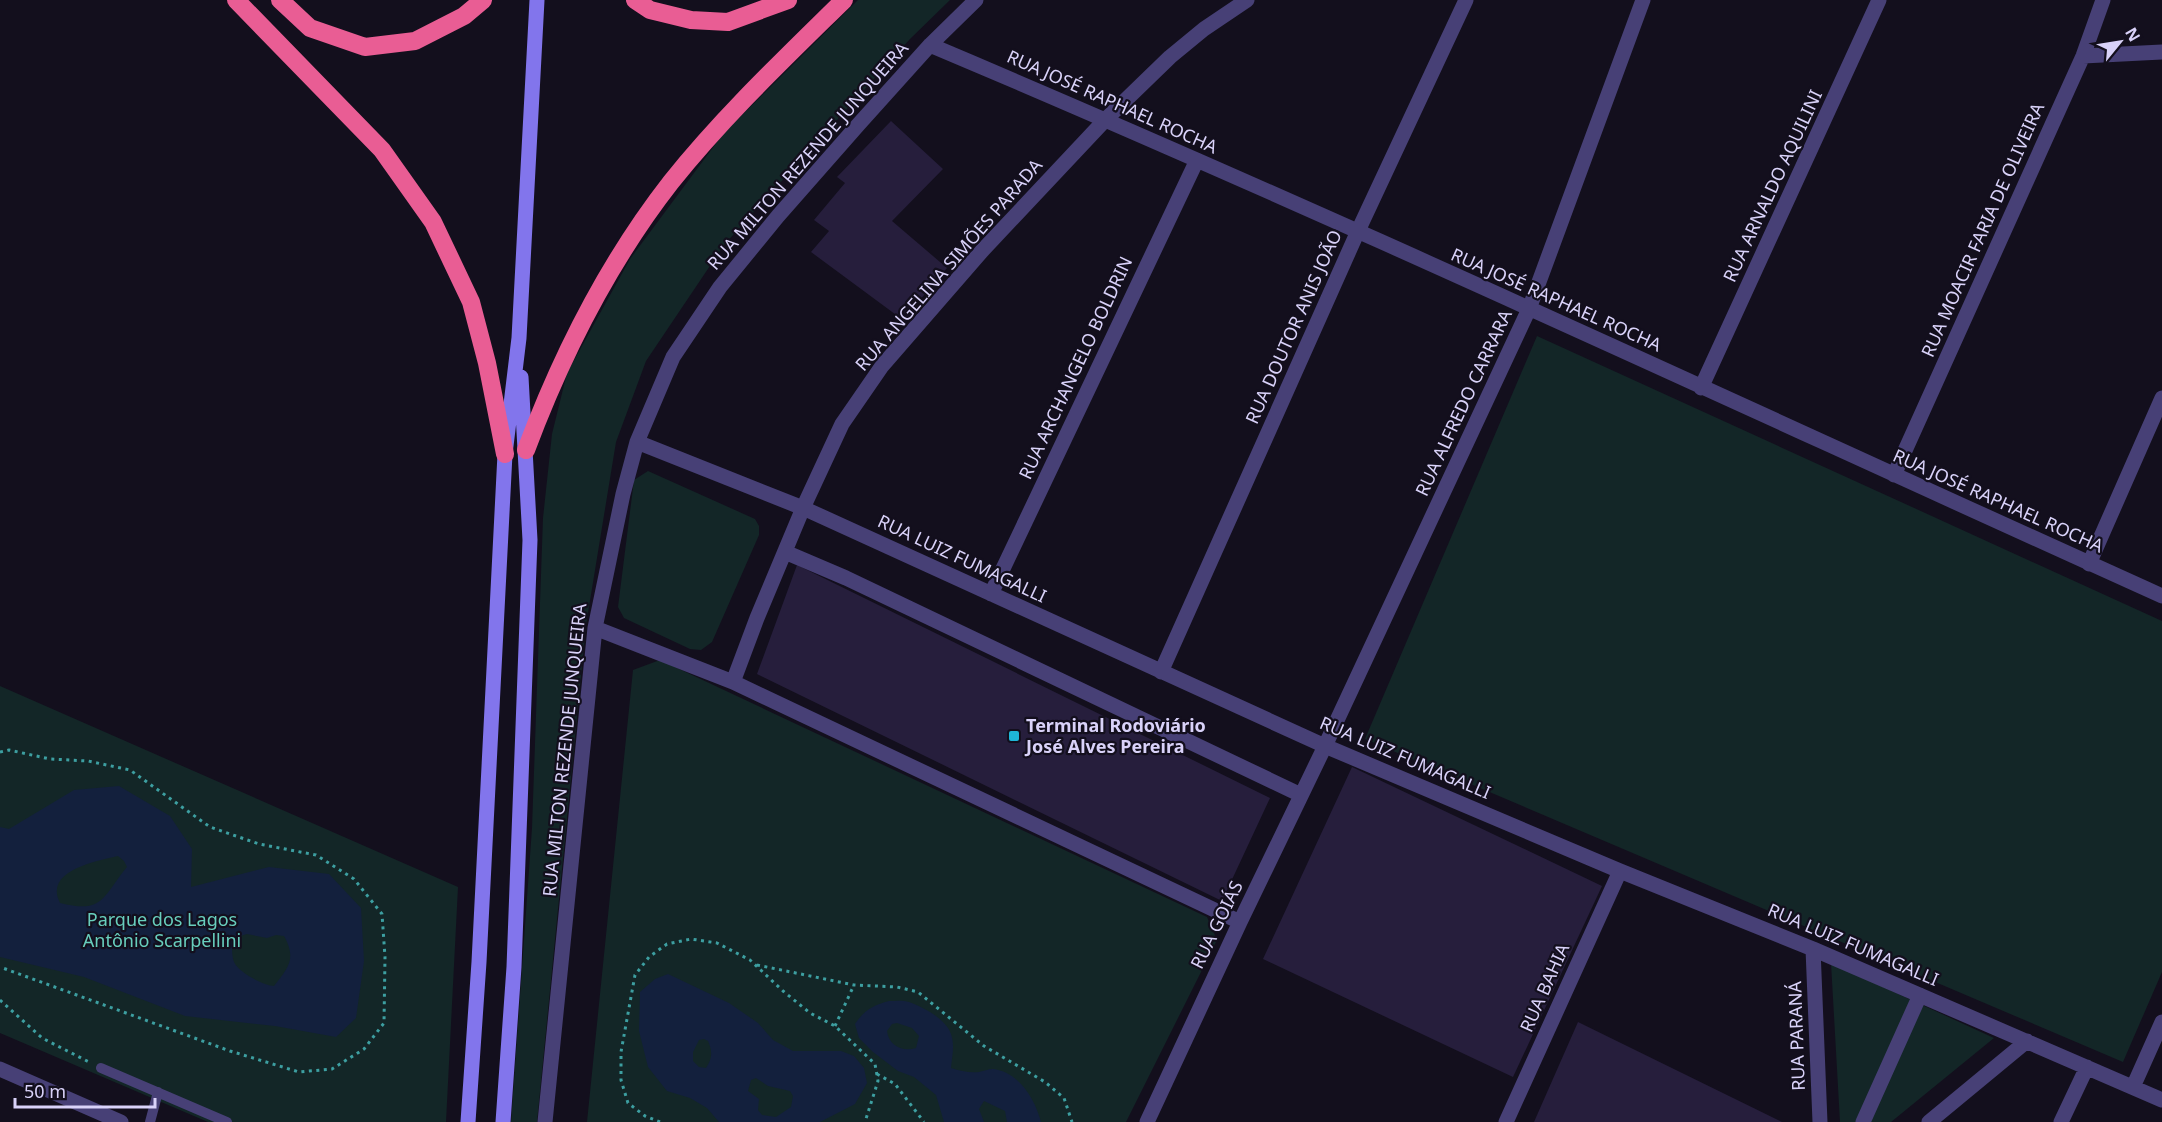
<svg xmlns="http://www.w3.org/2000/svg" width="2162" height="1122" font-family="'Noto Sans',sans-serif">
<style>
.green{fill:#132627}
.water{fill:#13203d;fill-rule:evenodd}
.building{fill:#261e3c}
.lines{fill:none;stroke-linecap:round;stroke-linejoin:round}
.path{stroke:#3d9fa1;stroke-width:3;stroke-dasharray:3 4.5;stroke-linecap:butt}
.service{stroke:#474076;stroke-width:10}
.minor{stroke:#474076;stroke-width:15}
.secondary{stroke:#8275ec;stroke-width:15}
.motorway{stroke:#e95d94;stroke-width:18}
.poi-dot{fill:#1eb6d8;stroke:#130f1d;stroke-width:2}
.labels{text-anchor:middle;stroke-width:4.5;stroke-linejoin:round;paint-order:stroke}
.street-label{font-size:18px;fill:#d9d2f9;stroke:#130f1d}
.poi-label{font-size:18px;font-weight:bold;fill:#d9d2f9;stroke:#130f1d;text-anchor:start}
.park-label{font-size:18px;fill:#68cebd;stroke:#130f1d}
</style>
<rect width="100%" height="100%" fill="#130f1d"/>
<path class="green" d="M858,0H950L910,39L724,245L646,361L616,442L586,625L537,1122H511L532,828L543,518L552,434L567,373L630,259L723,134Z
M1537,336L2162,621V972L2123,1062L1365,739Z
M648,471L755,519L759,526V535L712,642L701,650L690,649L624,618L618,607L634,480Z
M660,660L1207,917L1217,940L1126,1122H587L633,670Z
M0,686L458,887L446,1122H208L0,1033Z
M1831,963L1994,1038L1891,1122H1840Z"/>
<path class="water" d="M119,786L170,816L192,849L191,887L269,867L329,874L361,908L364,961L356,1018L336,1037L275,1026L185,1016L84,977L0,957V827L9,829L74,790ZM118,856L124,861L127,867C102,897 104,914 60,903C43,870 98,861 118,856ZM247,934L267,938L276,935L284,936C297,959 288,968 274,986C264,986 238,972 234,962C232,957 232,949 232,943L237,937Z
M668,974L729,1003L758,1023L773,1040L793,1051H841L854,1056L864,1068L867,1083L855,1104L820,1122H719L707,1108L690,1098L667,1091L648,1067L639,1031L640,992L655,979ZM704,1039L708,1041C713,1052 712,1059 706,1068L699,1067L693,1061V1052L699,1040ZM756,1078L768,1086L790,1091L793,1096L791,1107L776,1117L762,1115L758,1110L759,1099L748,1091L751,1080Z
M889,1001C896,1001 903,1000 909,1002C923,1007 946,1019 951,1034C955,1046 952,1056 951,1068C960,1071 970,1073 979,1072C984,1071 988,1069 993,1069C1019,1072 1035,1099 1041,1122H1007L1005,1111L984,1101L979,1109L984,1122H944L936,1095L914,1077L898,1071L873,1052L859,1038L855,1024C864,1010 874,1005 889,1001ZM897,1023L912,1028L919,1036L916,1048C902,1052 889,1046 887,1031L892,1024Z"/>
<path class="building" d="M891,121L943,169L892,221L947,268L903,320L811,252L829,231L814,220L845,183L837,177Z
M797,565L1270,798L1222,901L757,674Z
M1352,767L1602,886L1513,1077L1263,959Z
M1578,1022L1782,1122H1534Z"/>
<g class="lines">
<path class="path" d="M0,752L9,750L50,759L88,761L130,770L210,827L259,844L316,855L354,879L382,914L385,957L384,1023L364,1049L332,1069L299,1072L230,1051L0,967
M757,965L854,985L897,987L918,992L984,1046L1045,1082L1064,1098L1072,1122
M0,1000L42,1038L89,1062
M835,1026L854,985
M877,1074L895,1084L924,1122
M660,1122L645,1116L628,1103L621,1080V1052L635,975L649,957L667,944L691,939L717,943L750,960L783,991L810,1013L835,1026L875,1064L878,1081L865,1122"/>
<path class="service" d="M101,1068L227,1122
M150,1122L158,1092"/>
<path class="minor" d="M930,45C1345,220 1752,411 2162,596
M2083,56L2162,52
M1701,388L1879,0
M637,442L803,508L1325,746L1620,871L1813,949L2162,1100
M1894,475L2083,56L2103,0
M785,552L846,578L1301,795
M2089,564L2162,398
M991,594L1197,160
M595,628L733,682L1240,922
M1161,672L1358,231L1466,0
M733,682L757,618L803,508L842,424L882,366L981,252L1106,119L1170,57L1204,29L1247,0
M1813,949L1820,1122
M0,1069L121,1122
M2133,1087L2162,1022
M545,1122L595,628L623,494L637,442L673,357L720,287L778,216L858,125L930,45L976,0
M1147,1122L1240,922L1325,746L1529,309L1643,0
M1506,1122L1620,871
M1863,1122L1920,995
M1929,1122L2027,1041
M2061,1122L2087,1067"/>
<path class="secondary" d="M468,1122L479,962L505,454L519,338L537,0
M503,1122L514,967L530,540L521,377"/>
<path class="motorway" d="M236,0L382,150L433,222L471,302L487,363L505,454
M280,0L310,28L365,47L415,41L464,16L483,0
M635,0L650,10L691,20L728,22L788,0
M526,450C562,354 607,264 671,182C723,117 784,59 844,0"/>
</g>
<rect class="poi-dot" x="1008" y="730" width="12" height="12" rx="3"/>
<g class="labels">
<g class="street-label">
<text transform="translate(1112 102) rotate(24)" y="6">RUA JOSÉ RAPHAEL ROCHA</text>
<text transform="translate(808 156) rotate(-49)" y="6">RUA MILTON REZENDE JUNQUEIRA</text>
<text transform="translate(1773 186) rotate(-65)" y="6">RUA ARNALDO AQUILINI</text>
<text transform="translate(1983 230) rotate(-66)" y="6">RUA MOACIR FARIA DE OLIVEIRA</text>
<text transform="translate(949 265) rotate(-49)" y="6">RUA ANGELINA SIMÕES PARADA</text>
<text transform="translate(1556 300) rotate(24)" y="6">RUA JOSÉ RAPHAEL ROCHA</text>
<text transform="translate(1294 327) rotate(-66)" y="6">RUA DOUTOR ANIS JOÃO</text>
<text transform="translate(1076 368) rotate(-65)" y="6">RUA ARCHANGELO BOLDRIN</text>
<text transform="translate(1464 403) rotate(-65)" y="6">RUA ALFREDO CARRARA</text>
<text transform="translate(1998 501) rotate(24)" y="6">RUA JOSÉ RAPHAEL ROCHA</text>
<text transform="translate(962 559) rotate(25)" y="6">RUA LUIZ FUMAGALLI</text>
<text transform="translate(565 750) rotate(-84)" y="6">RUA MILTON REZENDE JUNQUEIRA</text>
<text transform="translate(1405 758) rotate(23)" y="6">RUA LUIZ FUMAGALLI</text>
<text transform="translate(1217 925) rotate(-64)" y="6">RUA GOIÁS</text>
<text transform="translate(1853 945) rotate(23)" y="6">RUA LUIZ FUMAGALLI</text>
<text transform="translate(1545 988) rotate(-66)" y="6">RUA BAHIA</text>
<text transform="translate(1797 1036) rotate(-92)" y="6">RUA PARANÁ</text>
</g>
<g class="poi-label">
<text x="1026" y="732">Terminal Rodoviário<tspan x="1026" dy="21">José Alves Pereira</tspan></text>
</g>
<g class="park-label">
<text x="162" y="926">Parque dos Lagos<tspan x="162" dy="21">Antônio Scarpellini</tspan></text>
</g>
</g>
<g transform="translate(2120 42) rotate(60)" stroke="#130f1d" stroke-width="4.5" paint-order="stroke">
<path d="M0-4.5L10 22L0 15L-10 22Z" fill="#d9d2f9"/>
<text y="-9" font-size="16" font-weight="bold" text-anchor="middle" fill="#d9d2f9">N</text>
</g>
<path d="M15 1098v9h140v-9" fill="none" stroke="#d9d2f9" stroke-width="3"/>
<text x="24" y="1098" font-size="18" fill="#d9d2f9" stroke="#130f1d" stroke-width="4.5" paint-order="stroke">50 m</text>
</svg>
